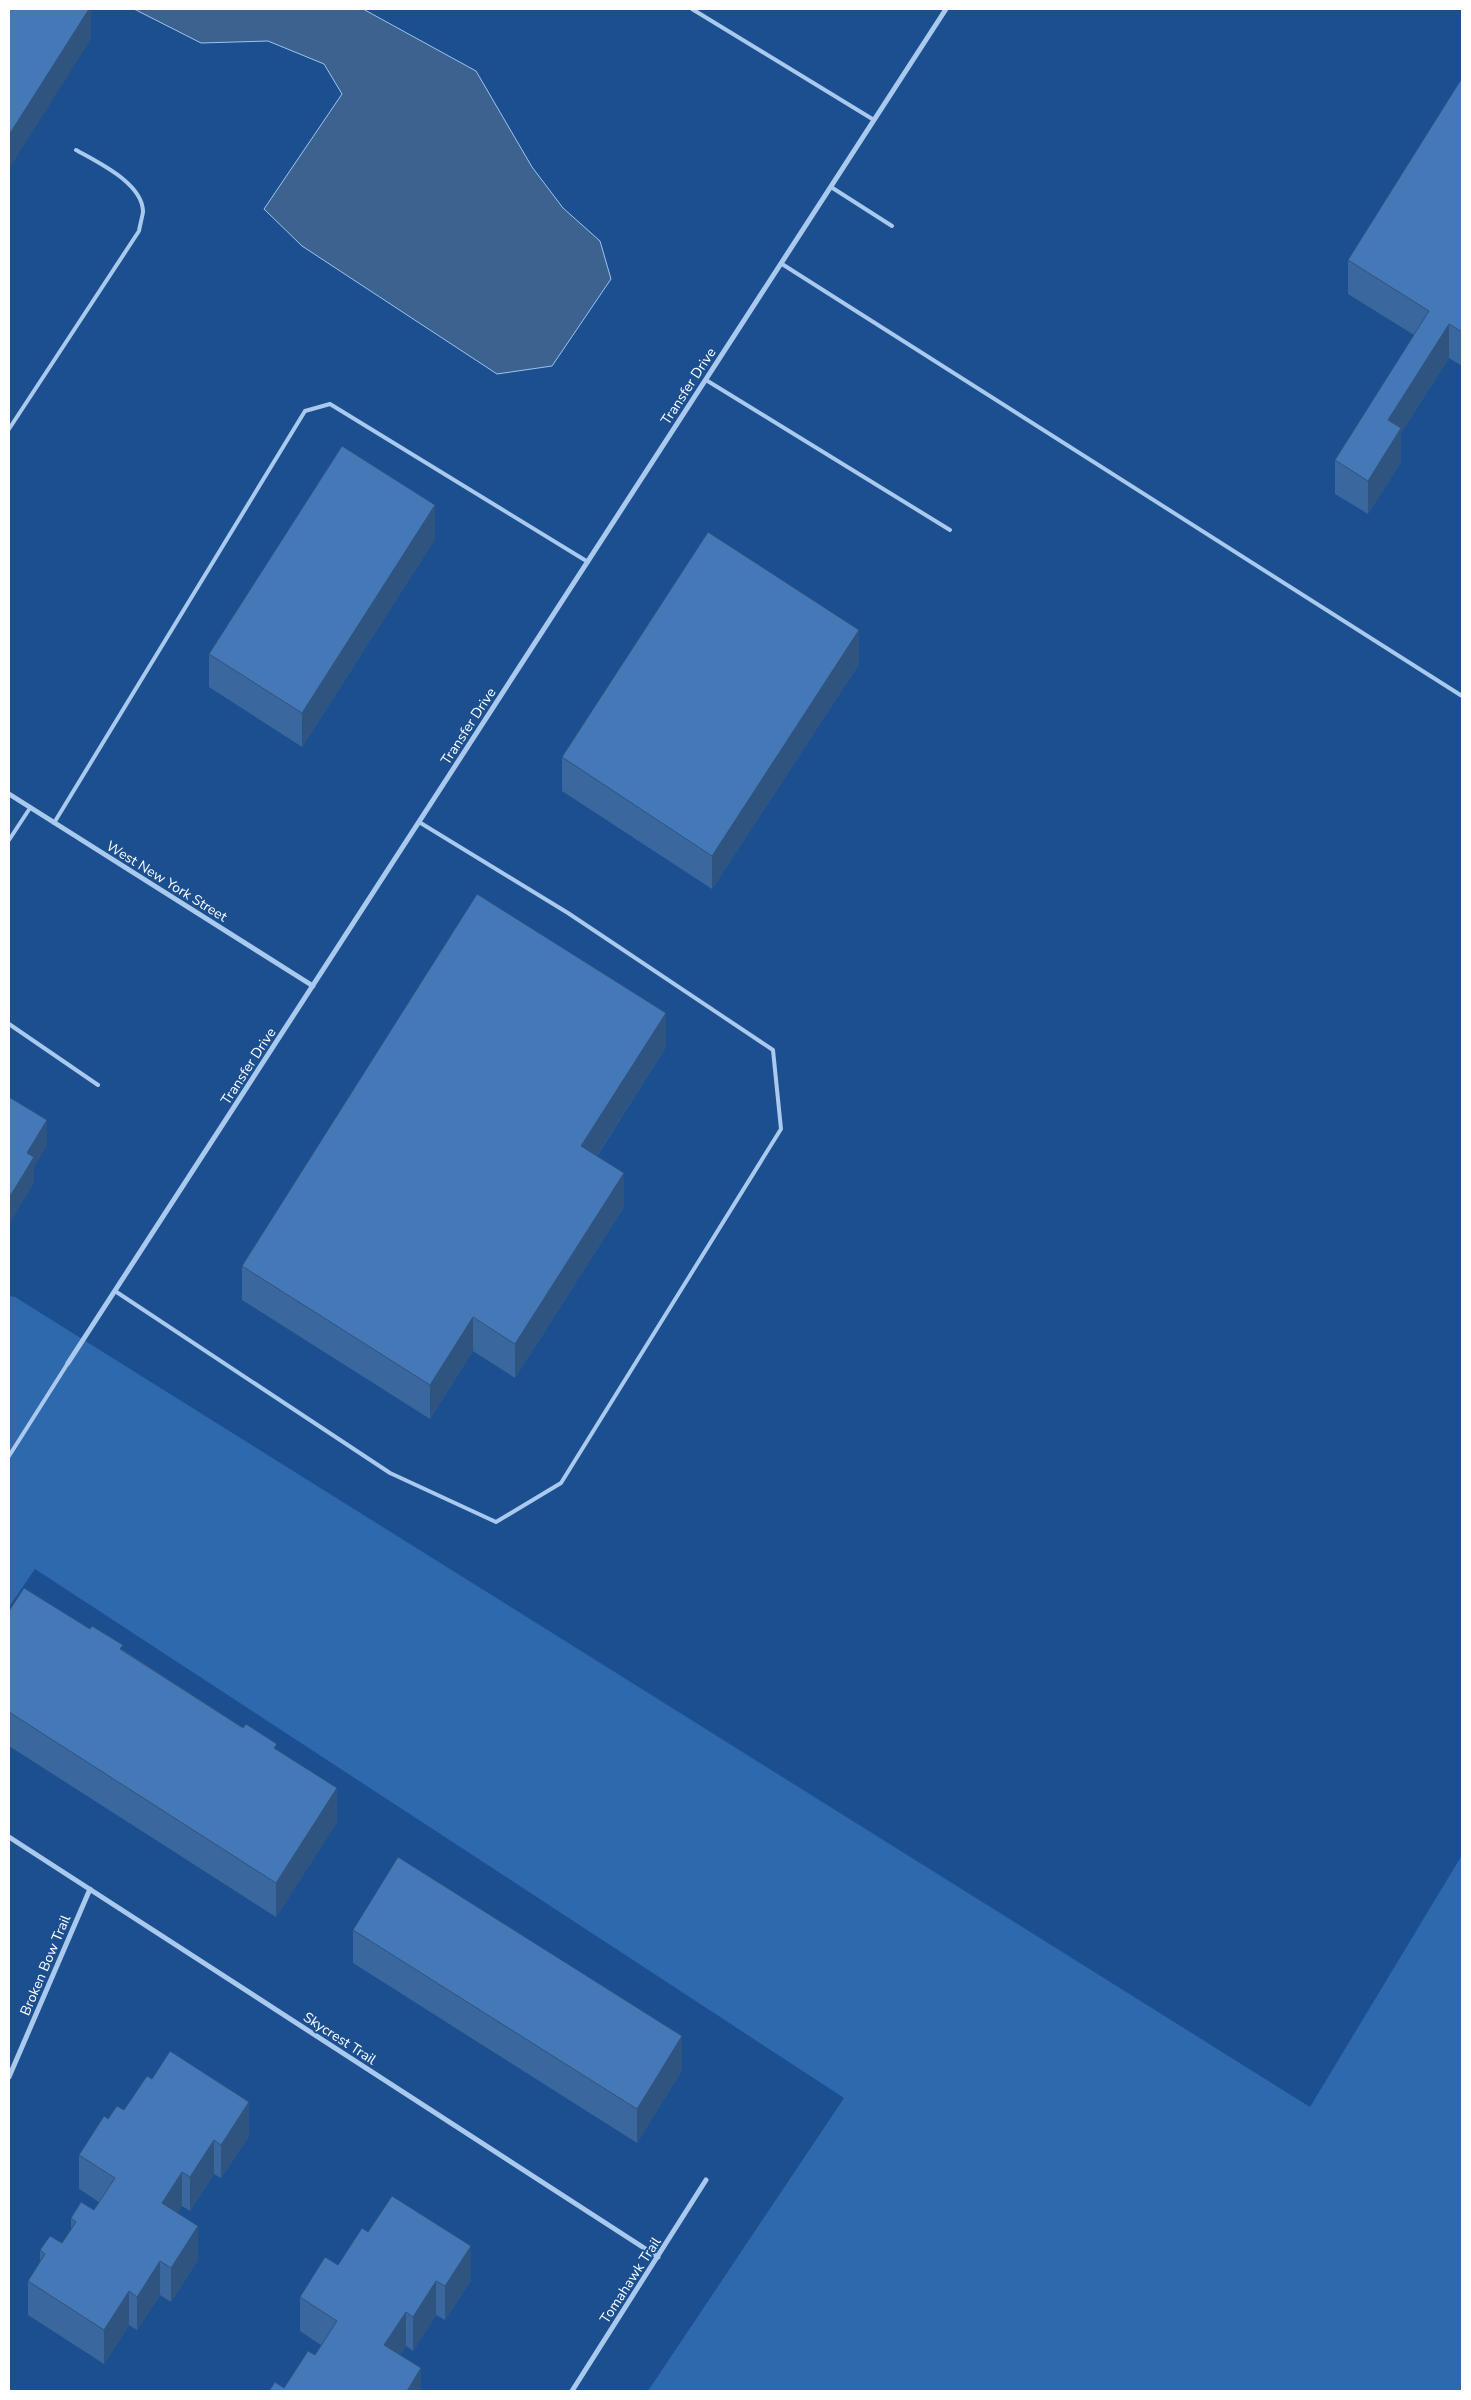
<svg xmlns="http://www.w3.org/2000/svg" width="1471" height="2400" font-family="'Nunito Sans',sans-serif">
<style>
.green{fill:#2e69ad}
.water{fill:#3c6290;stroke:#9cc4f0}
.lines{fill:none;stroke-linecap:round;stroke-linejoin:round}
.service{stroke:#a9c9ee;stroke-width:4}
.minor{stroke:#a9c9ee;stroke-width:5}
.wall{fill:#3a679d}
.shaded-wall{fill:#305480}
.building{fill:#4478b7;stroke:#305480}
.labels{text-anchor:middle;stroke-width:4;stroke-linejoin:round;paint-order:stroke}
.street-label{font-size:14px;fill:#fff;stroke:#1b4f8f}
</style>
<rect width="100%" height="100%" fill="#1b4f8f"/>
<path class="green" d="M9,1296L15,1297L1310,2107L1462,1855V2391H648L844,2098L35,1569L9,1607Z"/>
<path class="water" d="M134,9H363L476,71L532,167L563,208L600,241L611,279L552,366L497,374L302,246L264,209L342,94L324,64L268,41L201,43Z"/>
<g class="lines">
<path class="service" d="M692,9L874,120
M831,187L892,226
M782,264L1462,696
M706,380L950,530
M9,429L139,231C140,225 142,218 143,212C143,183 97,162 76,150
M54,823L305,411L330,404L588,562
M9,840L30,808
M9,1024L98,1085
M115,1291L390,1473L496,1522L561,1483L781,1129L773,1050L568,913L419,822
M9,1456L68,1363"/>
<path class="minor" d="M9,794L313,986
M68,1363L946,9
M9,1837L658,2257
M9,2077L90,1889
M572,2391L706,2180"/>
</g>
<path class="wall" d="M1462,78V366L1449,358L1401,433V462L1368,514L1335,494V460L1414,335L1348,294V260Z
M435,539L302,747L209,687V654Z
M859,664L712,889L562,791V757Z
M666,1047L597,1156L624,1207L515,1378L473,1351L430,1419L242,1300V1266Z
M9,1611L123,1650L277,1750L337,1822L276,1917L9,1746Z
M353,1930L682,2070L637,2143L353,1963Z
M124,2110L249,2136L221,2178L214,2174L190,2211L182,2206L177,2213L198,2260L171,2302L160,2295L137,2330L129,2325L104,2364L28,2315V2281L40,2262V2250L62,2243L71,2230V2218L94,2210L99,2202L79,2189V2155L108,2119Z
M368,2232L471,2280L445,2320L436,2315L413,2351L406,2346L400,2355L421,2391L284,2388L315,2355L321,2345L300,2331V2297L338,2265Z"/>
<path class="shaded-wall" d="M89,9H91V39L9,169V135Z
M1449,324V358L1401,433V462L1368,514V481L1388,420Z
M435,505V539L302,747V713Z
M859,630V664L712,889V856Z
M666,1013V1047L581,1180V1146Z
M47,1120V1146L34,1167V1183L9,1224V1198L27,1153Z
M624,1173V1207L515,1378V1344Z
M473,1317V1351L430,1419V1385Z
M337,1788V1822L276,1917V1883Z
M682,2036V2070L637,2143V2109Z
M249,2102V2136L221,2178V2145Z
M214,2140V2174L190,2211V2177Z
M182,2172V2206L162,2237V2203Z
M198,2226V2260L171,2302V2268Z
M471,2246V2280L445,2320V2286Z
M160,2261V2295L137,2330V2297Z
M436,2281V2315L413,2351V2317Z
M129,2291V2325L104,2364V2330Z
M406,2312V2346L384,2379V2345Z
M421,2368V2391H407Z"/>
<path class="building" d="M9,9H89L9,135Z
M1462,78V332L1449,324L1388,420L1401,428L1368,481L1335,460L1429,311L1348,260Z
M342,446L435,505L302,713L209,654Z
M708,532L859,630L712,856L562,757Z
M477,894L666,1013L581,1146L624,1173L515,1344L473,1317L430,1385L242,1266Z
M9,1097L47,1120L27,1153L34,1157L9,1198Z
M24,1588L90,1629L92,1626L123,1645L120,1649L243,1728L246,1724L277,1744L274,1748L337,1788L276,1883L9,1712V1611Z
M398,1857L682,2036L637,2109L353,1930Z
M170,2051L249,2102L221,2145L214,2140L190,2177L182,2172L162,2203L198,2226L171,2268L160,2261L137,2297L129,2291L104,2330L28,2281L45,2254L40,2250L50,2236L62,2243L76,2222L71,2218L81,2202L94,2210L115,2178L79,2155L104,2116L108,2119L117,2106L124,2110L147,2076L152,2079Z
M392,2196L471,2246L445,2286L436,2281L413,2317L406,2312L384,2345L421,2368L407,2391H269L275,2382L284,2388L308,2351L315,2355L337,2321L300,2297L325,2257L338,2265L362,2228L368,2232Z"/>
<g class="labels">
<g class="street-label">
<text transform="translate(688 386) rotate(-57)" y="5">Transfer Drive</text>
<text transform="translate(468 726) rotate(-57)" y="5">Transfer Drive</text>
<text transform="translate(167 881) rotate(32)" y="5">West New York Street</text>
<text transform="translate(248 1066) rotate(-57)" y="5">Transfer Drive</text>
<text transform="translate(45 1965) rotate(-67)" y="5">Broken Bow Trail</text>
<text transform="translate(340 2038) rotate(33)" y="5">Skycrest Trail</text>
<text transform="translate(630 2280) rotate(-57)" y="5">Tomahawk Trail</text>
</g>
</g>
<rect width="1471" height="2400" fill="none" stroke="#ffffff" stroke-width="20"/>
</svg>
